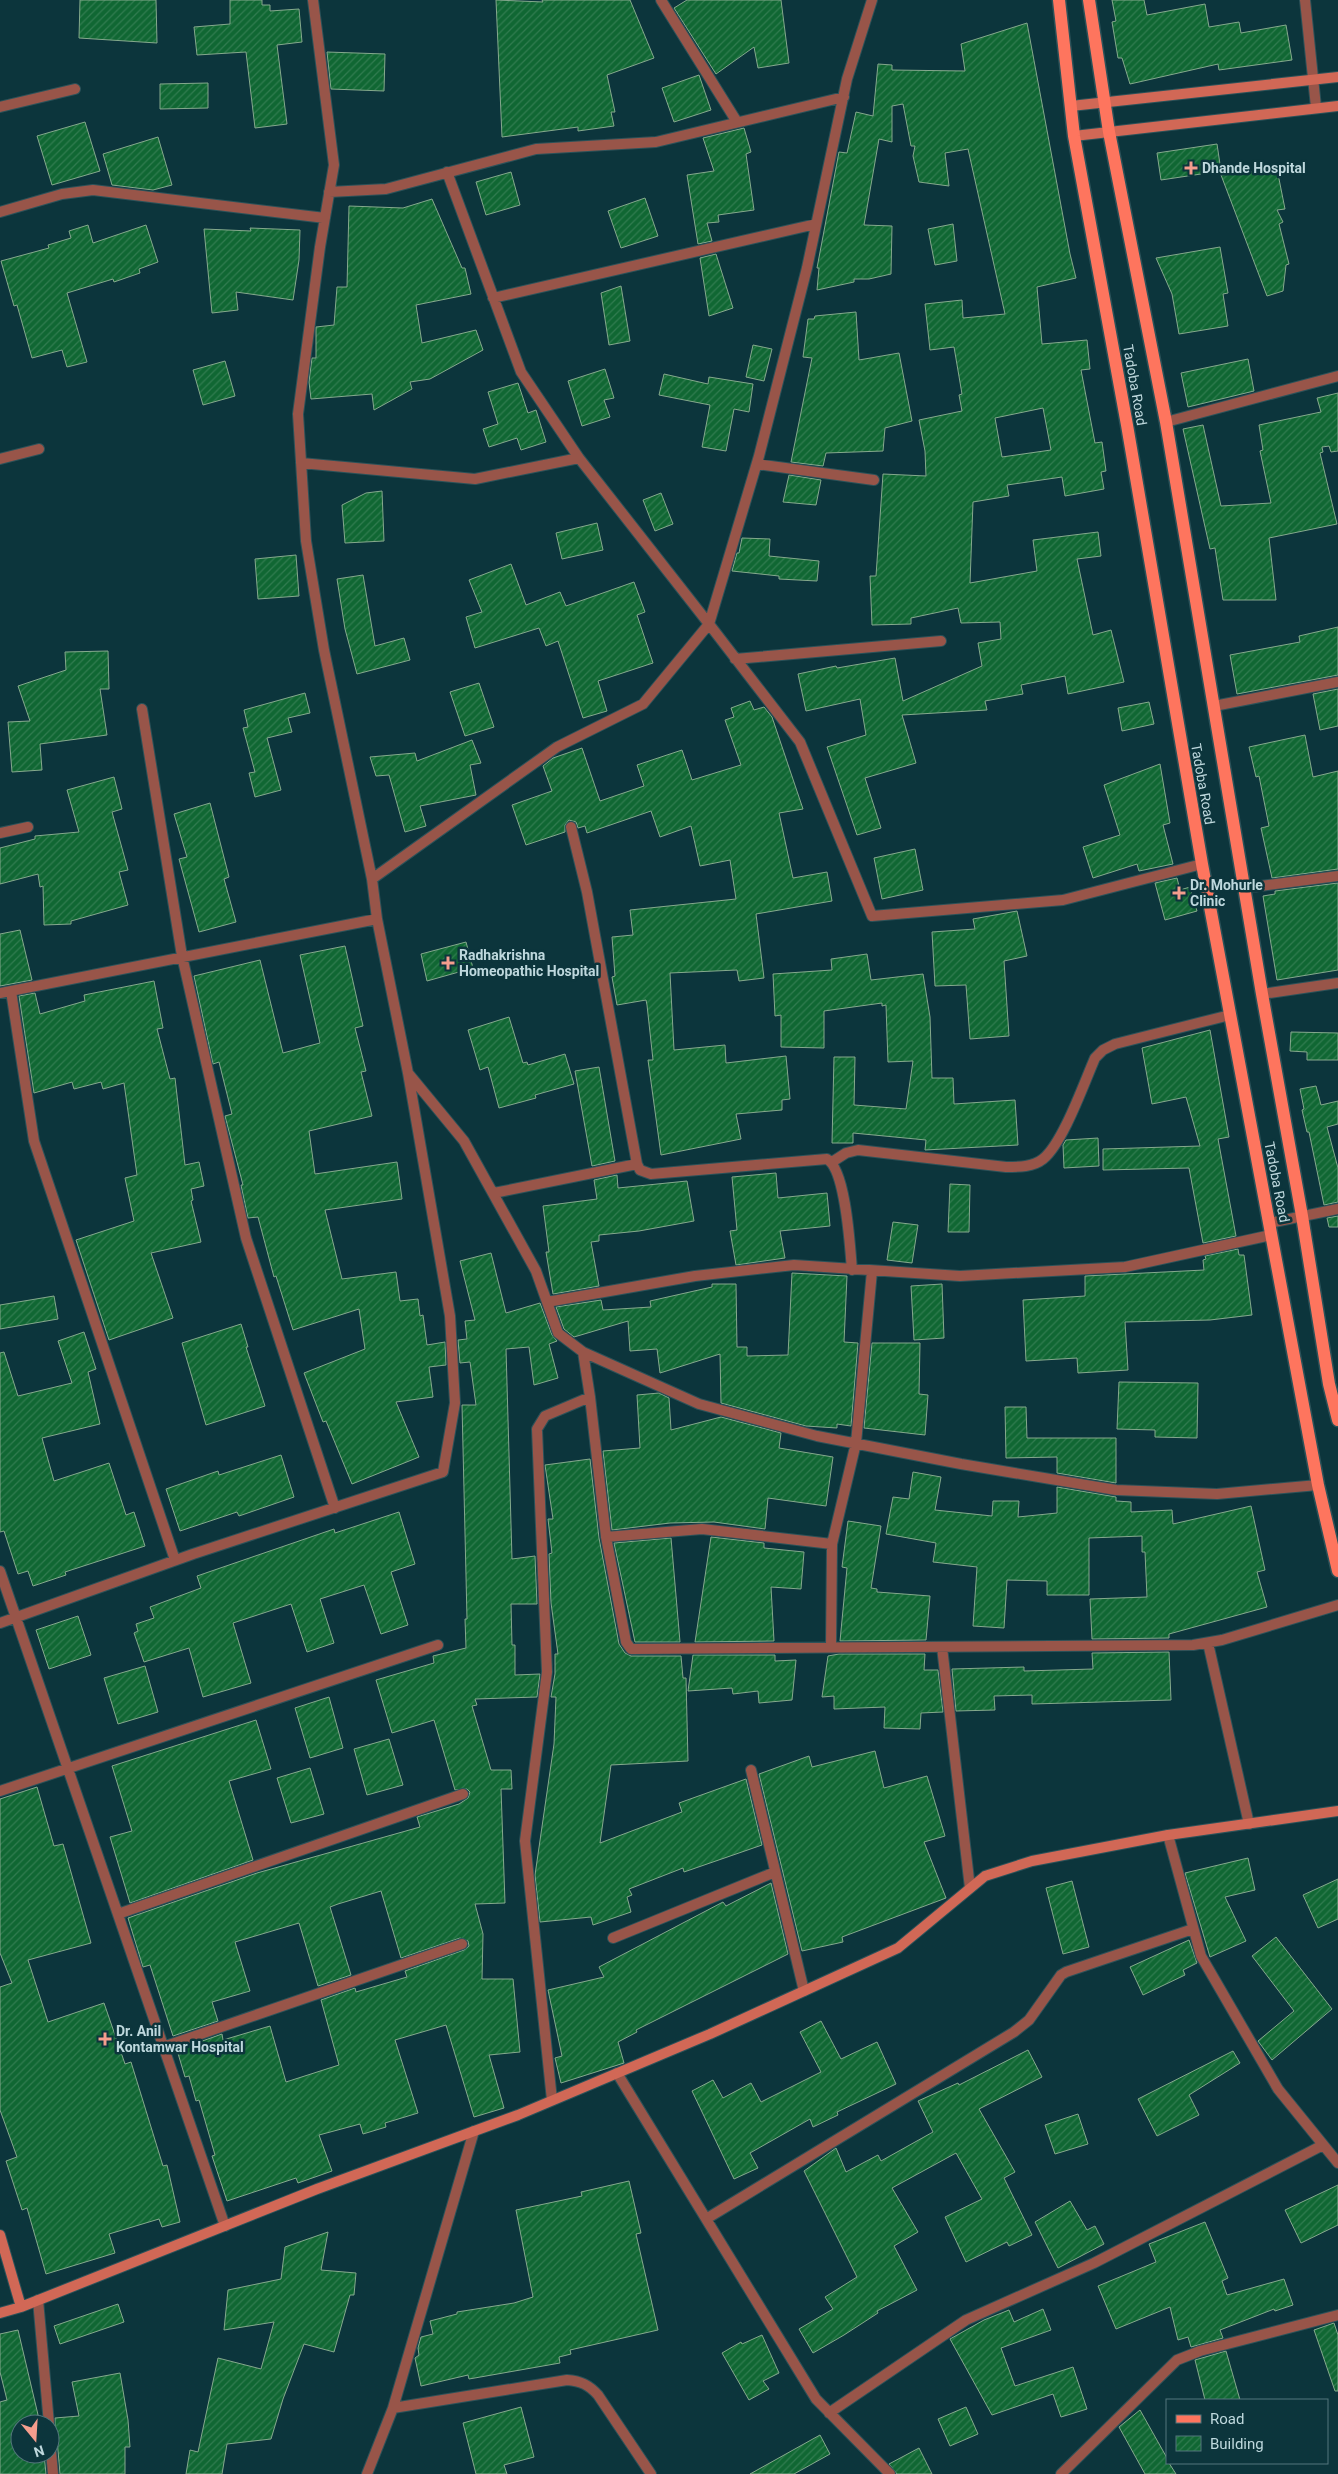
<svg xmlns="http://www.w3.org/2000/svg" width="1338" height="2474" font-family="Roboto,sans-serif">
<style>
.building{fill:url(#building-hatch);stroke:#85a98d;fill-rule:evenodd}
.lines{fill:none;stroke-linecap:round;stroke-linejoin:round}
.street-casing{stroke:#2c5259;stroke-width:12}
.secondary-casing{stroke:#2c5259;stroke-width:12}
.primary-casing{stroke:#2c5259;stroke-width:15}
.street{stroke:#985549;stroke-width:10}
.secondary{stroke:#d16856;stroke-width:10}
.primary{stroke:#fe755e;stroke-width:12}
.poi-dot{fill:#f49d8d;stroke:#0c353c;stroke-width:2}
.labels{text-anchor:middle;stroke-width:5;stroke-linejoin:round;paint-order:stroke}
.poi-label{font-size:14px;font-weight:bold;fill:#bed8dd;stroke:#0c353c;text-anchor:start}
.street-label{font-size:14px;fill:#bed8dd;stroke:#0c353c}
</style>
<defs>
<pattern id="building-hatch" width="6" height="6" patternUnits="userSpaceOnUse" patternTransform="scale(1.25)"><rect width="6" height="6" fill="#106733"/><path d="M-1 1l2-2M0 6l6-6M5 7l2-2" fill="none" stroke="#317c50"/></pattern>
</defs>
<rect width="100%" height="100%" fill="#0c353c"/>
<path class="building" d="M80,0H156L157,43L79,38Z
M230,0H262V5H270V11L299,9L302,42L277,45L287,124L255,128L246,52L197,55L194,27L230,24Z
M496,0L543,2L542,0H630L654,58L607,75L615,112H611L614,126L578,131V127L502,137Z
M687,0H781L789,63L758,68L754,47L716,74L674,8Z
M1112,0H1144L1147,15L1205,4L1209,27L1239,22L1241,33L1286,25L1292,60L1219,70L1218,64L1130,84L1122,58H1118L1112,22L1116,21Z
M1027,23L1070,254L1076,278L1037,287L1042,344L1087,340L1090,369L1081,370L1095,443L1102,442L1106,471L1101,472L1104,489L1065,496L1062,477L1007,485L1009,496L973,502L970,583L1037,571L1033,540L1098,532L1101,556L1077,559L1093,635L1111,630L1124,682L1068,694L1065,676L1021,685L1023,694L985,701L987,710L902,715L916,763L865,778L881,828L857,835L827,747L866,735L860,699L806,711L798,674L836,666L837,668L895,658L903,701L982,666L978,643L1001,639L1000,622L961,623L958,608L911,618V624L872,625L870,576H876L883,474L926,476L925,451L919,420L962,411L959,395L962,394L954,347L930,350L925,304L962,300L963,318L1005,314L968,149L945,153L949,186L919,182L913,156L915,146H911L903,104L892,106V142L879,139L864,225L892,226L891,274L869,279H854V282L817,290L819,268H817L839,152L847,153L856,112L873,116L878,64L892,65V70L965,71L961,44ZM1043,408L1051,450L1002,457L995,418Z
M327,52L385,54L384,91L331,89Z
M699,75L711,110L674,122L662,88Z
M208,83V108L160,109V84Z
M85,122L100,171L52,185L37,136Z
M744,128L751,152L746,154L754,210L718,215L719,222L707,223L712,241L698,244L687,175L714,171L703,138Z
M158,137L172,185L153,190L112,185L103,154Z
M1217,144L1221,171L1161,180L1157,153Z
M1277,169L1285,209L1277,210L1283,222L1279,224L1289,264L1286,265L1283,291L1267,296L1221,175Z
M511,172L520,205L486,215L476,182Z
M645,198L658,236L621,248L608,211Z
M432,199L462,268H465L471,294L416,305L422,343L476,330L483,350L430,379L410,382L412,389L374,410L372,394L311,399L309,382L312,358H316V327L334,325L337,287H347L349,206L403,208Z
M953,224L957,261L935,265L928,229Z
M88,225L93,243L146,225L158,262L139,269L140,273L114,282L113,279L67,293L87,362L67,367L62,350L32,358L17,305L14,306L1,261L49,248L48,245L71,238L69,231Z
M250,228L300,230L299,260L293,300L236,292L238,310L212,313L204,229L251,231Z
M1220,247L1228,293L1223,294L1228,326L1179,334L1172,294L1156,258Z
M716,254L733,308L709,316L700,258Z
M621,286L630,341L609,345L601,293Z
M856,312L859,360L899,353L912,421L885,428L883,451L826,453L823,466L791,462L812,358L803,357L808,319H814L815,316Z
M753,345L772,349L764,381L746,377Z
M1248,359L1254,391L1188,407L1181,373Z
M225,361L235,396L203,405L193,370Z
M605,369L614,398L604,400L610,417L582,426L568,381Z
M664,374L708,384L709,377L753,384L749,412L734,409L726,451L702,447L710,405L659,395Z
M518,383L528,413L536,410L546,442L521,450L517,438L489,447L483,429L498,424L488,392Z
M1338,393V451L1331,452L1329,446L1322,447L1323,452L1320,453L1337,524L1269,538L1276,600H1223L1215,548L1210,549L1183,429L1203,425L1221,506L1271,503L1260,451L1263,450L1259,425L1321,412L1317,398Z
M789,475L821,480L816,505L783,502Z
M382,491L384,541L345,543L342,505L366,493Z
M661,493L673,524L655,531L643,500Z
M597,523L603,550L562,559L556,533Z
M742,538L770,539L769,556L819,561L817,581L779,579V576L732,571L737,553H739Z
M296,555L299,596L258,599L255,559Z
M511,564L526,605L560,592L566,606L634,582L645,612L637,615L653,663L598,681L607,711L583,718L558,641L546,646L539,628L475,648L466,617L482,612L469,580Z
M363,575L375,646L404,638L410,660L357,674L345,629L337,579Z
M1338,627V675L1237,694L1230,655L1300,642L1299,636Z
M108,651L109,689H100L107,735L40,744L42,770L12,772L8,722L30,721L18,686L66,670L65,652Z
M479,683L494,727L465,736L450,692Z
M1338,689V726L1320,730L1313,694Z
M305,693L310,713L288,718L292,732L267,738L281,790L255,797L249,773L255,772L243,728L248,727L244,710Z
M750,701L754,710L764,707L772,717L803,809L779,813L793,878L827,872L832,901L756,914L764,978L739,981L737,970L670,973L674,1050L725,1045L726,1063L786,1056L790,1099L782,1100V1110L736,1114L741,1139L661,1155L648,1060H653L647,1005L646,1000L617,1005L612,977L615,976L612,937L633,935L630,910L736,899L730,860L700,866L691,826L660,837L651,811L587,833L585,826L578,828L576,822L569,820L565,825V832L526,845L512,805L552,791L543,766L553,758L582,748L600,801L644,786L637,765L682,750L692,780L741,765L725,720L734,717L731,708Z
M1149,702L1154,724L1122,731L1118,708Z
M1305,735L1313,777L1338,771V869L1272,878L1261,828L1269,826L1259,776L1256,777L1249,747Z
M472,740L481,763L470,765L476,795L420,806L426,826L405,832L389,775L376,776L370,757L415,753L417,761Z
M1160,764L1170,823L1163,825L1173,864L1139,871L1137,864L1093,878L1083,847L1120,835L1104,785Z
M114,777L122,809L112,812L128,870L119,872L128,905L71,921V924L44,925L43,886L40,887L38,874L0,884V848L35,839V836L79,832L67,790Z
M210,803L229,877L224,879L236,922L199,932L179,859L187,857L174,814Z
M915,849L923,890L882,899L874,858Z
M1177,878L1180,890L1190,887L1197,911L1165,920L1155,883Z
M1338,883V970L1277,980L1263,896L1275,894V891Z
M1017,911L1027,956L1004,961L1009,1036L970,1039L966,985L935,986L932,932L975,929L973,919Z
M20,930L32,980L0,986V934Z
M466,942L473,968L427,981L421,954Z
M345,946L363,1026L355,1028L366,1071L361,1072L372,1116L309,1131L315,1174L397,1162L402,1199L325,1210L342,1279L396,1272L400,1301L418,1299L420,1316L423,1315L427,1345L445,1342L446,1365L429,1367L433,1397L396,1402L419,1457L352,1484L326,1421L323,1422L304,1373L365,1349L359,1309L293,1330L276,1276L274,1277L258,1217L248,1218L241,1185H243L225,1116L232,1114L219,1062L213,1064L194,976L260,960L283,1053L320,1043L300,955Z
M867,954L871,980L923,974L930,1017L932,1078H953L954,1104L1015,1100L1018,1145L925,1150L926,1140L853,1133V1143H832L834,1057H855L854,1105L906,1109L913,1061L888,1062L886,1005L882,1006V1003L824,1011V1048L781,1047V1015L775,1016L773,974L832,970L831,959Z
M154,981L163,1028L157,1029L170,1079L175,1078L185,1165L199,1162L204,1186L191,1189L193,1200L191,1201L201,1242L151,1253L173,1318L109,1340L76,1240L134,1221L125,1178L137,1175L124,1083L103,1089L101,1082L74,1089L72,1082L34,1093L19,996L35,993L40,1014L85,1001L84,995Z
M509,1017L523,1063L527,1062L528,1065L565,1054L574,1084L535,1095L536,1098L499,1108L488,1067L480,1070L468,1030Z
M1210,1030L1229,1137L1218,1139L1236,1236L1203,1243L1189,1168L1103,1170V1149L1200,1146L1186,1097L1152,1104L1142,1048Z
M1291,1032L1338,1033V1060H1307V1052L1290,1051Z
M599,1067L615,1161L592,1166L575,1071Z
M1316,1086L1321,1105L1338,1101V1124L1327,1127L1338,1168V1202L1324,1205L1309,1132H1307L1302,1110L1304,1109L1300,1089Z
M1098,1138L1099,1166L1064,1168L1063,1145L1066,1140Z
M776,1173L778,1198L827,1193L830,1226L780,1231L785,1258L736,1265L730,1231L737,1230L732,1177Z
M617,1175L618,1188L687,1181L694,1221L639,1231L599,1235V1241L591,1242L599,1286L553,1294L546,1252H549L543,1206L597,1199L594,1180Z
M950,1184L970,1185L969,1232H948Z
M1338,1216V1227H1329L1327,1218Z
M893,1222L918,1225L912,1263L887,1260Z
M1238,1249L1239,1255H1244L1252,1315L1210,1320L1125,1322L1128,1370L1078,1373L1077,1358L1026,1361L1023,1300L1085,1296V1276L1204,1270L1203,1260L1206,1259L1205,1256Z
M491,1253L506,1313L540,1303L552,1335L557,1341L549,1344L558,1378L534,1385L529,1347L506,1349L512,1559L535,1556L537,1604H511L512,1645H515V1675L540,1674L537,1697L475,1699L477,1705L472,1706L491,1770H511L512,1789H501L505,1903L475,1904L483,1934L482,1979H513L520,2052L489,2055L504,2108L474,2117L446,2025L395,2040L418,2113L385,2123L386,2127L363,2134L360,2124L319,2135L332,2171L298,2183L296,2178L227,2201L212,2156L215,2155L199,2100L196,2101L189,2076L185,2077L177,2050L222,2034L223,2040L270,2026L286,2082L339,2065L321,2000L355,1988L356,1992L407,1977L405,1971L464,1950L469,1946L468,1941L460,1938L401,1958L381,1891L338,1904L330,1907L351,1975L318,1986L299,1923L235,1942L250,1991L212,2002L218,2021L173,2036L150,1965L143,1967L128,1918L257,1873L420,1827L417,1817L459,1804L468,1798L470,1792L467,1789L455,1790L434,1720L392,1733L376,1680L434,1663L433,1656L466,1648L465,1619H467L462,1405H476L470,1362L460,1363L458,1340L467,1339L465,1321L475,1320L460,1261Z
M792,1273L847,1276L844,1342L858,1343L851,1426L837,1424V1428L806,1426L721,1403L720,1354L660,1373L657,1349L630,1351L628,1321L574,1337L564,1329L556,1307L601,1300L603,1310L651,1307L650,1301L712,1287V1284H736L737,1347H747V1356L788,1355Z
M942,1284L944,1338L914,1340L911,1286Z
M54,1296L58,1319L0,1329V1305Z
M241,1324L248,1347H246L265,1406L206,1425L182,1343Z
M84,1332L96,1369L88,1372L100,1424L42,1438L54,1481L109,1463L126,1515L134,1512L145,1546L65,1572L66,1575L33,1586L28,1571L18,1574L4,1531L0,1532V1353L4,1352L18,1396L72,1383L58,1341Z
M872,1343H920L919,1394L928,1395L925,1435L864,1428Z
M1119,1382L1198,1383L1197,1438L1155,1437V1430L1117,1429Z
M659,1393L669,1398L671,1430L721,1417L781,1433L779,1448L833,1457L826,1506L768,1498L765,1529L714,1522L670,1523L612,1530L603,1451L640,1448L637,1395Z
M1005,1407H1026L1027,1438H1116V1483L1057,1473V1457L1006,1458Z
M281,1455L294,1497L239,1516L237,1512L180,1531L166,1489L218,1471L219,1475Z
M590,1459L599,1538L619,1644L625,1653L631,1656H681L683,1678H686L688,1761L611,1765L600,1843L682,1812L679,1803L746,1779L762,1845L684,1872L683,1868L629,1889L632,1895L627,1897L631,1912L593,1925L591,1917L540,1922L535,1875L554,1744L556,1697H551L555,1674V1654H558L551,1603L549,1554L552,1553L548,1519H553L545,1465Z
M913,1472L941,1477L935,1510L992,1516L993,1501H1019L1018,1517L1057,1513V1487L1116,1497V1501L1131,1502V1512L1172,1510L1173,1524L1251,1506L1265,1570L1257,1572L1267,1607L1169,1634V1638L1092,1639L1090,1599L1147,1597L1145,1552H1142V1536L1089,1538V1595H1047V1581L1007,1580L1004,1628L973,1626L977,1567L933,1562L936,1543L886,1534L893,1497L909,1499Z
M399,1512L415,1564L391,1572L408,1625L381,1634L364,1585L320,1599L334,1643L307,1652L291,1604L233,1623L251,1683L203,1697L189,1648L144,1662L134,1633L138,1631L136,1624L154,1618L150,1607L201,1588L197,1576L334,1529L335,1533Z
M848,1521L881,1526L871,1588L877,1589V1592L930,1596L926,1640L840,1641L847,1568L842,1567Z
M711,1537L764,1543V1548L804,1552L801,1589L771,1587L774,1641L695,1642Z
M671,1538L680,1642H635L614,1543Z
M78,1616L91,1655L49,1669L36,1630Z
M1169,1652L1171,1700L1032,1704V1695L994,1696L995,1710L956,1711L952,1669L1024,1667V1671L1093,1669L1092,1653Z
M839,1654H925L924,1670H938L943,1712L921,1713L920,1729L884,1728L885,1707L834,1709V1696L822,1697L828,1656Z
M693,1655H775V1661L796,1660L792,1700L759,1703L758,1691L733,1694L732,1688L688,1691Z
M145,1666L158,1712L118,1724L104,1678Z
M329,1697L343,1748L310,1758L295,1708Z
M256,1720L271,1769L229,1781L253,1860L130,1903L110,1837L132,1831L112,1766Z
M389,1739L403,1785L367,1795L354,1749Z
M875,1751L884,1788L927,1776L945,1836L924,1842L946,1898L842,1937L843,1942L802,1951L759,1774L809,1756L812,1767Z
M310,1768L324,1814L291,1823L277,1778Z
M37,1787L54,1846L63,1844L91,1943L28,1960L48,2022L104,2003L125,2064L131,2062L163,2166L167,2165L180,2222L162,2227L159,2219L109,2234L115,2253L46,2274L27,2208L22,2210L6,2161L17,2157L0,2110V1987L12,1983L0,1953V1799Z
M1248,1858L1255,1890L1225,1897L1246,1941L1210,1957L1185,1873Z
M1338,1879V1919L1318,1928L1303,1895Z
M1072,1881L1089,1947L1063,1954L1046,1888Z
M771,1883L788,1954L636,2030L637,2032L618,2042L624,2063L561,2083L555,2058L562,2056L548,1990L604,1977L599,1967L723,1902L726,1906Z
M1276,1937L1332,2009L1272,2060L1258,2041L1294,2011L1252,1956Z
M1189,1940L1197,1963L1183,1970L1185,1975L1143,1995L1130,1967Z
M821,2021L841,2059L877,2042L896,2084L837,2112L838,2115L813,2127L810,2119L750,2153L758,2168L734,2179L692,2091L713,2080L723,2098L751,2083L761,2102L821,2072L800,2032Z
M1028,2050L1042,2077L979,2109L1015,2172L1004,2178L1032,2235L1009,2246L1007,2242L966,2262L945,2217L982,2199L956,2153L892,2188L918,2232L894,2246L917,2290L877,2311L878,2313L844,2335L813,2353L799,2329L833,2309L825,2297L857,2277L804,2171L836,2148L846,2172L878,2155L881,2161L933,2132L918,2101L958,2083L959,2085Z
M1233,2051L1240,2063L1189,2095L1199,2115L1157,2136L1138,2099Z
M1078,2114L1088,2144L1055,2154L1045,2125Z
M629,2181L641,2233L636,2234L658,2330L570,2350L571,2354L559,2357L560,2363L469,2379L468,2375L421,2386L415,2358L419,2355L418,2348L421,2337L433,2334L430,2321L457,2314V2312L514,2303L533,2297L516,2210L582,2196L581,2192Z
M1338,2185V2225L1301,2243L1285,2210Z
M1070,2201L1087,2230L1095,2226L1104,2244L1058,2268L1035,2222Z
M1205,2222L1228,2278L1222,2281L1227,2295L1284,2279L1293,2305L1275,2311L1274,2309L1220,2330L1223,2338L1191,2347L1188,2337L1178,2340L1170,2307L1116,2329L1098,2286L1156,2262L1149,2244Z
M328,2232L321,2270L356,2273L354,2295H350L334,2352L304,2344L283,2399L271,2439L227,2444L222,2474H186L190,2450L198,2452L218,2358L261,2369L274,2322L224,2330L228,2290L281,2279L285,2247Z
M118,2304L124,2322L60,2344L54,2326Z
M1043,2309L1051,2330L1001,2348L1015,2386L1073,2367L1087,2409L1061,2417L1053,2394L992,2415L950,2339L984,2320L1009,2310L1014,2322Z
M1334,2323L1338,2335V2391H1335L1314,2330Z
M18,2330L39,2419L42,2418V2424H20V2454H44L46,2474H0V2402L7,2400L0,2372V2334Z
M762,2335L779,2373L763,2381L769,2389L749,2400L722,2353L741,2342L742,2344Z
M1226,2351L1240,2400H1205L1195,2360Z
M120,2373L128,2420L130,2447H125V2474H60L57,2439L50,2431L55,2426V2418L79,2416L72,2382Z
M521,2407L534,2457L504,2465L507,2474H476L463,2423Z
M966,2407L978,2434L950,2446L938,2419Z
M1140,2410L1167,2458V2463H1169L1176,2474H1145L1119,2427Z
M820,2435L830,2454L794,2474H750Z
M919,2448L932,2474H897L889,2464Z"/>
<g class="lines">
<defs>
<path id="street" d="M313,0L334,165L320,247L298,414L306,541L324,650L372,879
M661,0L737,122
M1305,0L1316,107
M0,107L75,89
M447,172L521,372L579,458L709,624
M329,192L386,189L536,149L656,142L844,97
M0,212L62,194L93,190L325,218
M493,298L816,224
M1166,422L1338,376
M0,459L39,449
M301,463L475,479L579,458
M757,464L874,480
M709,624L759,456L807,268L847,79L872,0
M735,659L941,641
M1214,706L1338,682
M142,709L182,956L246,1238L335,1508
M571,827L587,892L637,1164L640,1170L651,1174L827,1159C846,1170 850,1247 852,1270
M0,833L28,827
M1244,888L1338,876
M11,991L34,1141L175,1560
M0,993L377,919L372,879L557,747L643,704L709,624L800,742L872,916L1063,900L1202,864
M1262,994L1338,983
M408,1073L464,1141L536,1271L558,1333L583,1352L699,1404L817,1436L961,1464L1116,1490L1217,1494L1318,1485
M832,1162L846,1153L858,1150L1006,1167C1019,1167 1033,1167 1043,1159C1063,1143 1084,1083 1095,1058L1103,1050L1115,1044L1230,1015
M494,1193L637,1164
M1269,1223L1338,1209
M547,1302L695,1276L794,1265L960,1276L1125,1267L1271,1235
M583,1352L590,1397L606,1537L626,1642L631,1649L1193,1645L1222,1640L1338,1605
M606,1537L702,1529L832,1544
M0,1571L225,2226
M0,1623L193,1554L443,1472L455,1403L450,1316L408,1073L377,919
M1208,1643L1249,1824
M942,1647L970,1888
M831,1648L832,1544L856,1443L872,1271
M751,1770L804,1991
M0,1791L438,1645
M1168,1835L1201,1956L1278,2089L1338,2163
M118,1914L463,1794
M613,1938L775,1872
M163,2047L462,1944
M617,2073L816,2399L890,2474
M552,2100L525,1841L547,1672L537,1429L545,1416L590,1397
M706,2219L1014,2032L1029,2020L1061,1975L1066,1972L1193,1929
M38,2300L49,2424
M393,2408L567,2380C581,2381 589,2385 598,2395L651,2474
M829,2413L966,2320L1094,2263L1323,2145
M50,2440L53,2474
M367,2474L393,2408L474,2131
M1061,2474L1177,2360L1200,2351L1338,2315"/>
<path id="secondary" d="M1071,106L1338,77
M1074,136L1338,106
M0,2235L21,2307
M0,2313L21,2307L317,2189L518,2115L710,2034L898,1948L985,1876L1032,1861L1168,1835L1338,1811"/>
<path id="primary" d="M1059,0L1074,136L1127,425L1202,864L1318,1485L1338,1571
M1089,0L1109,132L1166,422L1262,994L1302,1216L1329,1384L1338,1420"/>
</defs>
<use href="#street" class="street-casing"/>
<use href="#secondary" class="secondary-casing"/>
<use href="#primary" class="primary-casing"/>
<use href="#street" class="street"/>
<use href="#secondary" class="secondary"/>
<use href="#primary" class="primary"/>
</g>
<g class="poi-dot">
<path d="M1188.5 160.5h5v5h5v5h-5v5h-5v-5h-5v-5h5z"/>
<path d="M1176.5 885.5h5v5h5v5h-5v5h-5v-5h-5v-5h5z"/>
<path d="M445.5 955.5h5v5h5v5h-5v5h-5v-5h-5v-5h5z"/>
<path d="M102.5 2031.5h5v5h5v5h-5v5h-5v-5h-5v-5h5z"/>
</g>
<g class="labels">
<g class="poi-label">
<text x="1202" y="173">Dhande Hospital</text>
<text x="1190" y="890">Dr. Mohurle<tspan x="1190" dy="16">Clinic</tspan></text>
<text x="459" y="960">Radhakrishna<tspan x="459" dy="16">Homeopathic Hospital</tspan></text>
<text x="116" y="2036">Dr. Anil<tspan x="116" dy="16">Kontamwar Hospital</tspan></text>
</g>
<g class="street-label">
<text transform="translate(1135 385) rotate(80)" y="5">Tadoba Road</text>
<text transform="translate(1203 784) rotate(80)" y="5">Tadoba Road</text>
<text transform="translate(1277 1182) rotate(79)" y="5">Tadoba Road</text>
</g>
</g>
<rect x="1166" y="2399" width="162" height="65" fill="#0c353c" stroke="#53767c"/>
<rect x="1176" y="2415" width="25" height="8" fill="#fe755e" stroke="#53767c"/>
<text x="1210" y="2424" font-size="15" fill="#bed8dd">Road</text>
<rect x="1176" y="2436" width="25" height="15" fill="url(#building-hatch)" stroke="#53767c"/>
<text x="1210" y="2449" font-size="15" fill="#bed8dd">Building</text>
<g transform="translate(35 2439) rotate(162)"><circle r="24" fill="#0c353c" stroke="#53767c"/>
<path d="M0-4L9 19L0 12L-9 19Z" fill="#f49d8d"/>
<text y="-8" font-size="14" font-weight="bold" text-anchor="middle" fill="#bed8dd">N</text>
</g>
</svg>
